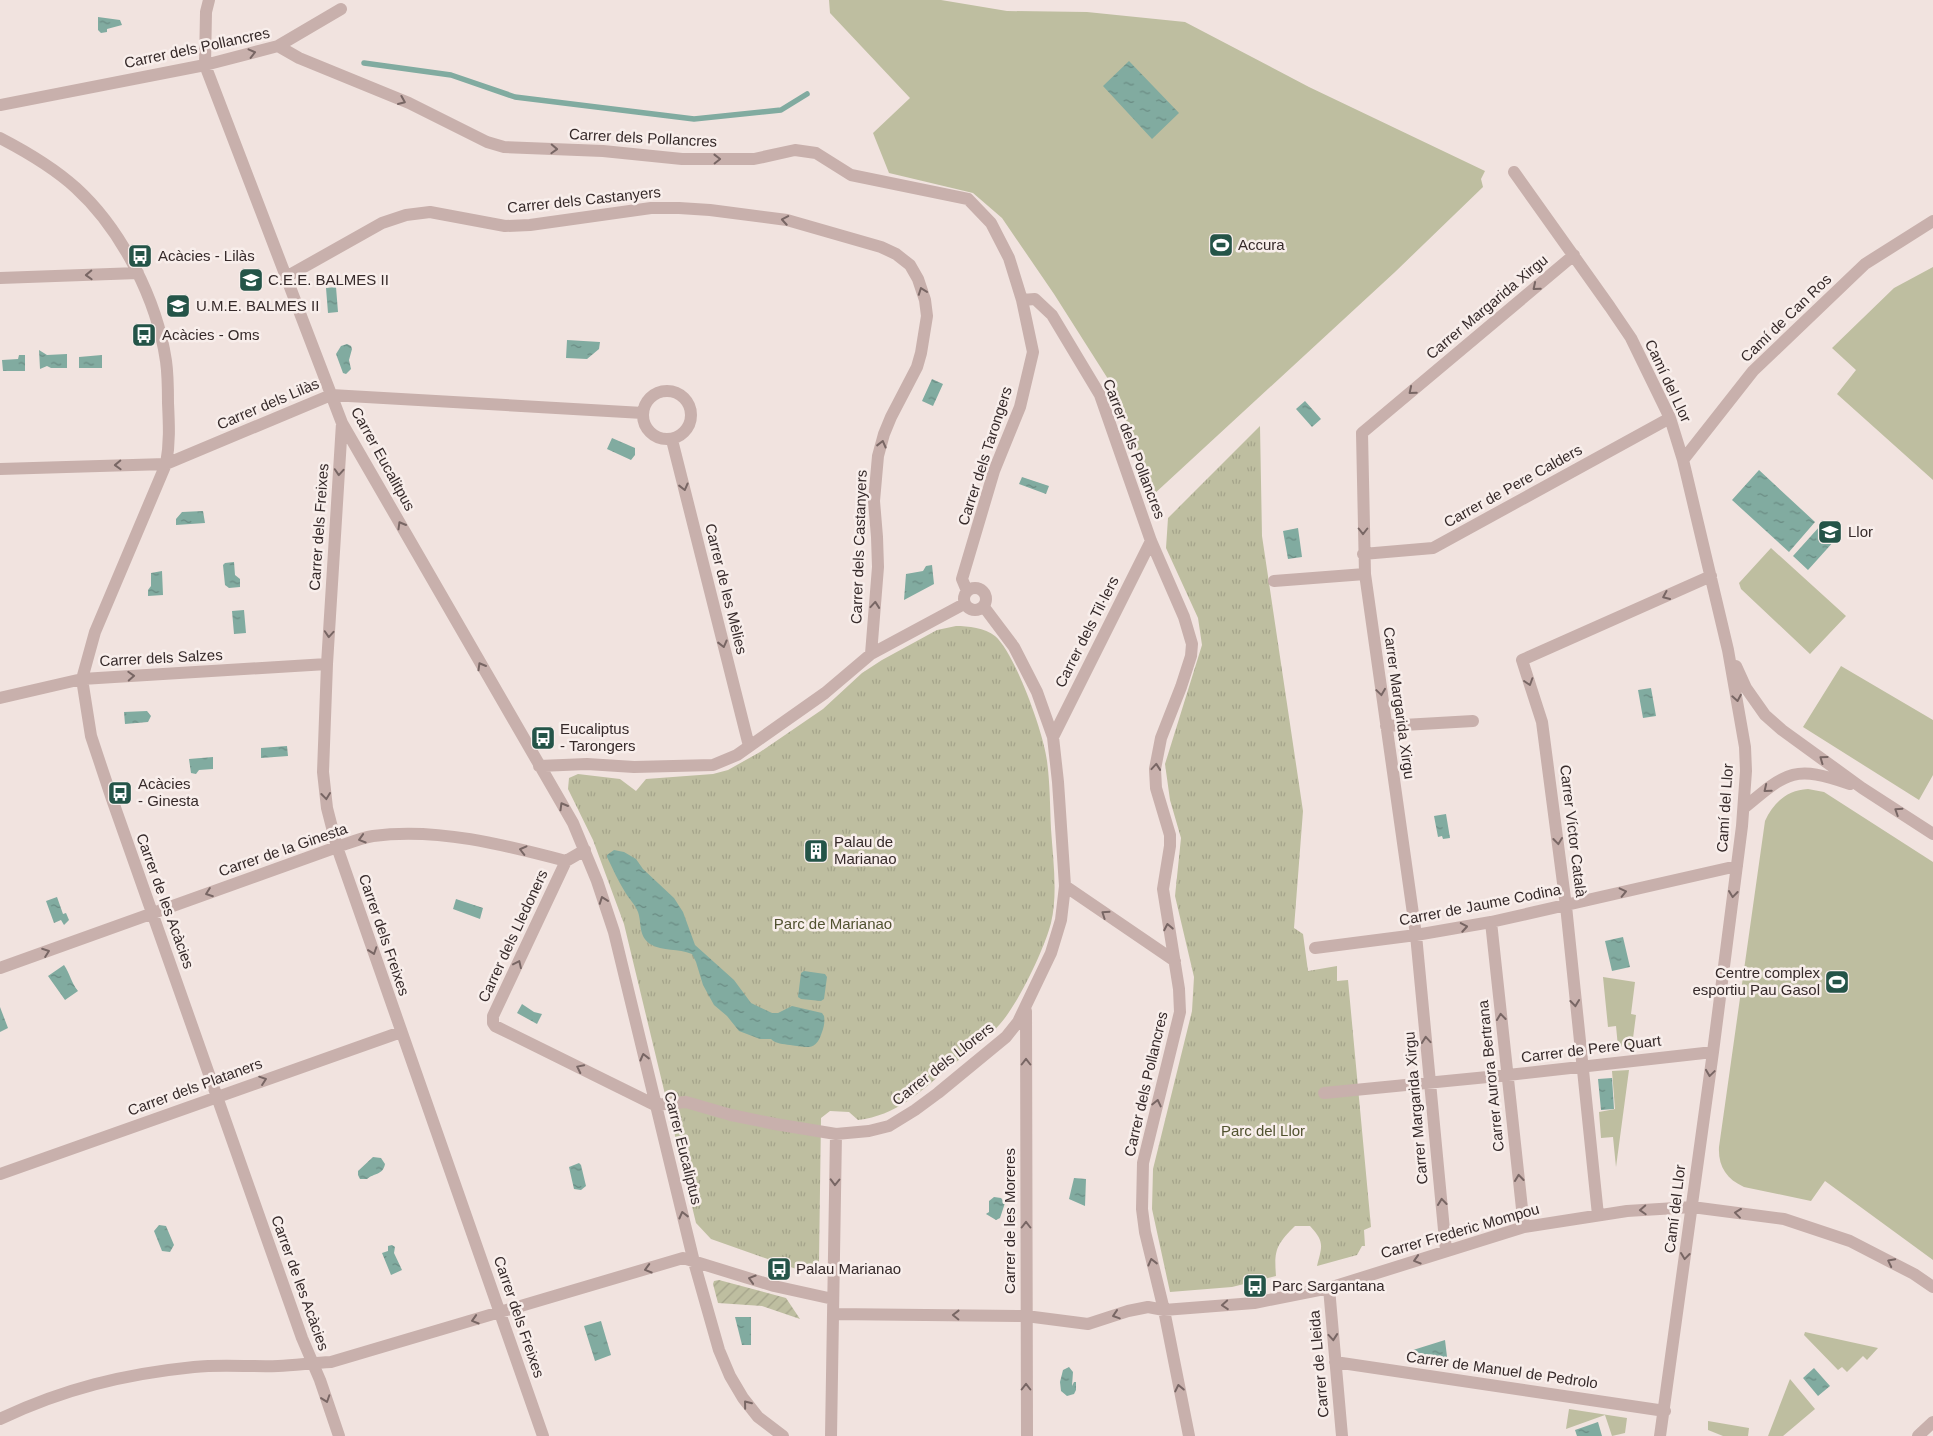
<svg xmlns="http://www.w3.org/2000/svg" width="1933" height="1436" font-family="Arial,sans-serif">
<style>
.grass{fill:#bebea0}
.park{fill:url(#park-tufts)}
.garden{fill:url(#garden-furrows)}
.water{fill:url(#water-ripples)}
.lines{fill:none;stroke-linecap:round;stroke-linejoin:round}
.stream{stroke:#81aba0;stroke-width:5.5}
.minor{stroke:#c8b0ac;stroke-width:12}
.oneway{stroke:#786664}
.labels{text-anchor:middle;stroke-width:5;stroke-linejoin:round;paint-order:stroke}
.street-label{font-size:15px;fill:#362a2a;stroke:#f8eeeb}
.poi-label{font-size:15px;fill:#362a2a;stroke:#f8eeeb;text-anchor:start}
.park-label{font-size:15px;fill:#515230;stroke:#f8eeeb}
</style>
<defs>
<pattern id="park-tufts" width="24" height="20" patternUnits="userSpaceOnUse" patternTransform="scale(1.25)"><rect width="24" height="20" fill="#bebea0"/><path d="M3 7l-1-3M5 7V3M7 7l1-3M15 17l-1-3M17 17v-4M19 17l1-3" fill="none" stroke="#a4a38a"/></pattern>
<pattern id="garden-furrows" width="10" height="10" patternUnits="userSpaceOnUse" patternTransform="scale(1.25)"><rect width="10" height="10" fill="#bebea0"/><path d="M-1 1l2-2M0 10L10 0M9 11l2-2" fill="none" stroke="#a4a38a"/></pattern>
<pattern id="water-ripples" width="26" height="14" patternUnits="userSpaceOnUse" patternTransform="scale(1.25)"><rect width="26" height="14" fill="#81aba0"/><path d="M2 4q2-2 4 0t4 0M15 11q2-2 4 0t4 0" fill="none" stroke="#6a8b83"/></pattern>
</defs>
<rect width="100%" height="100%" fill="#f1e3df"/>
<path class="grass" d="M829,0H941L1007,11L1087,12L1185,22L1309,87L1485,171L1481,179L1483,187L1395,272L1153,495L1115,390L1054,294L1002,218L973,193L889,173L873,133L910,98L830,13Z
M1933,267V480L1837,394L1856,370L1832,348L1894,288Z
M1771,548L1846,616L1810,654L1741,589L1739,583Z
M1841,666L1933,720V775L1919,800L1803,727Z
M1808,789L1824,792L1933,862V1260L1825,1181L1811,1201L1744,1187C1726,1179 1718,1166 1719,1147L1765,821C1773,803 1787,790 1808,789Z
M1603,977L1635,982L1631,1014L1636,1015L1632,1046L1618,1047L1616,1026L1608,1027Z
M1629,1070L1616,1167L1613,1137L1601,1138L1599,1112L1615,1109L1612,1071Z
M1805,1332L1878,1348L1867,1360L1863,1356L1847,1372L1842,1367L1838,1370L1804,1335Z
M1790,1379L1815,1409L1783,1436H1768Z
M1569,1409L1627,1418L1625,1433L1612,1436L1605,1415L1566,1429Z
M1708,1421L1749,1428L1748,1436H1723L1708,1430Z"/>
<path class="park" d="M1260,426L1262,536L1303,811L1294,928L1303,934L1308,971L1337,966V981L1348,980L1371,1227L1364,1230L1365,1246H1362L1357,1255L1317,1266C1322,1246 1325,1242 1310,1226H1295C1276,1245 1274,1250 1276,1276L1232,1287L1170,1292L1152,1209L1153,1169L1192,1011L1194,977L1175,896L1181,838L1170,800L1165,764L1202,645L1198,618L1166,548L1168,518Z
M956,626C968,626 985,628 995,636C1015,653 1044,734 1047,761C1050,783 1050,807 1051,829C1053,859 1058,894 1051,923C1044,950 1018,1004 1000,1024C985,1042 963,1056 945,1071C917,1094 897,1115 858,1120L849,1112L830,1111L821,1118L819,1262L802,1271L711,1239L696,1223L624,924L593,840L568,789L569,778L578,774L620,779L636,791L646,779L713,774L728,770L760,752L823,709L862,673L882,660L937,630Z"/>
<path class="garden" d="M719,1280L786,1298L800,1319L762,1306L718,1303L713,1284L714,1281Z"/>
<path class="water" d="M98,17L120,20L122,25L107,29V32L101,33L98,30Z
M1129,61L1179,113L1152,139L1103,86Z
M336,287L338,312L328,313L326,288Z
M567,340L600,342L599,349L587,359L566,358Z
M347,344L351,346L352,349L349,360L351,369L346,374L343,373L336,354L341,346Z
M39,350L47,355L67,354V368H51L47,366L40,369Z
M19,355H25V371H3L2,360L18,359Z
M102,355V368H79V357Z
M932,379L943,384L933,406L922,401Z
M1305,401L1321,419L1312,427L1296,409Z
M612,438L635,448V455L631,460L607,449Z
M1759,470L1815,522L1789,552L1732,500Z
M1022,477L1049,486L1046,494L1019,484Z
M203,511L205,523L176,525V519L182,512Z
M1820,526L1835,540L1808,570L1793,556Z
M1298,528L1302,557L1288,559L1283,531Z
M234,562L235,575L240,579V587L229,588L225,585L223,565L225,563Z
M932,565L934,584L904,600L906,574L923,571L926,566Z
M162,571L163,595L148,596V590L151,586V573Z
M244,610L246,633L234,634L232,611Z
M1651,688L1656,716L1643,718L1638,690Z
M147,711L151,716L148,722L125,724L124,712Z
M287,746L288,756L261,758V748Z
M213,757V769L199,770L196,774L191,773L189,759Z
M1446,814L1450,838L1443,839L1442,836L1438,837L1434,816Z
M614,850L624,852L636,859L643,869L674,898L683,912L695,945L734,980L751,1003L772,1013H778L792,1006L822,1013L824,1016C825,1021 824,1027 822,1032C816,1052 807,1047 790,1045C783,1044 776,1044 771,1039H760L739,1031L727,1016L714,1005L703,985L696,962L692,954C678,948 663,952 650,944C638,935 642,924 638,912C635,904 629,899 625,892C618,881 613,869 607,857V855Z
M57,897L63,914L66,913L69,920L64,925L61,920L54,923L46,901Z
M456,899L483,908L480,919L453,909Z
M1623,937L1630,967L1612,971L1605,941Z
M64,965C70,974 71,982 78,991L65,1000L48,976Z
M804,971L825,974L827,977L824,999L821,1001L801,999L798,997L801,973Z
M522,1004L534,1012L542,1014L537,1024L517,1013Z
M0,1007L8,1028L0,1032Z
M1612,1078L1614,1109L1601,1110L1598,1079Z
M373,1157L381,1158L385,1164C383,1175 374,1173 367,1179H360L358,1175V1171Z
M579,1163L581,1165L586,1186L581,1190L574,1189L569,1167Z
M1074,1178L1086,1179L1085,1206L1069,1199Z
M994,1197L1001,1198L1005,1203L1000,1218L996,1220L986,1214L989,1212V1201Z
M159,1225L166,1226L174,1245L170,1252L162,1251L154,1231Z
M392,1245L395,1247L394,1253L402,1270L391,1275L382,1253L388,1251V1246Z
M735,1317H751V1345H742Z
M601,1321L611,1355L595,1361L584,1326Z
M1445,1340L1448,1365L1415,1360L1413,1350Z
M1069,1367L1073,1372L1072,1386L1074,1382H1076V1390L1074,1394L1067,1396L1061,1391L1060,1382L1063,1370Z
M1814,1368L1830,1386L1818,1396L1803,1378Z
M1598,1422L1602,1436H1577L1575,1430Z"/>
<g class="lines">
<path class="stream" d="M364,63L451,75L515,97L694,119L781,110L807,94"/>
<path class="minor" d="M209,0L206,12L205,65L342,423L573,823L597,881L614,932L694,1262L719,1350L730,1376L743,1398L758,1417L783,1436
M278,46L341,9
M0,105L205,65L278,46L299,58L409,103L487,142L504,147L603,151L682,159H754L795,150L816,153L851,175L968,199L991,223L1009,258L1022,300L1033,352L1020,407L994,471L962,579L967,591
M0,138C27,152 53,167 76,188C122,230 157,300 166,361C168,375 168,389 168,403C169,424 170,443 166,464L95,632L82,679L91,736L112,799L302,1338L320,1380L339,1436
M1514,172L1610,307L1631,338L1670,418L1683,460L1728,650L1745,747L1746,771L1742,826L1713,1052L1660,1436
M286,277L382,223L406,215L430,212L505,226L530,225L651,208H679L710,210L787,220L881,247L896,254L910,265L918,279L925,300L927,316L921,353L917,367L891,417L884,434L878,456L874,501L877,537L878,567L871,654
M0,278L138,273
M1022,300L1035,299L1052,315L1100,395L1151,541L1184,617L1192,644L1191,656L1181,687L1161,738L1155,769L1156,788L1170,835V846L1163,889L1179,989L1180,1012L1143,1163L1142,1209L1145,1232L1164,1310L1189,1436
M643 415a24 24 0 1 1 48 0a24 24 0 1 1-48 0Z
M342,423L327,664L323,772L327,808L337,847L543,1436
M672,440L749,746
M1683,460L1753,371L1865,264L1933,221
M0,469L166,464L331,395L643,413
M1363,554L1433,548L1670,418
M1274,581L1365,574
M964 599a11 11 0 1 1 22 0a11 11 0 1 1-22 0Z
M1736,666L1746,688L1765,715L1782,730L1862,788L1933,834
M0,698L82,679L327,664
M1386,726L1473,721
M1053,737L1151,541
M539,766L587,764L634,767L713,765L737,755L825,693L871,654L964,604
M1744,808C1788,771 1794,765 1850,784
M566,861L493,1016V1023L495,1026L655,1105L686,1102L731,1115L775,1124L836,1134L869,1131L889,1126L915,1110L938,1093L1006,1037L1018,1022L1051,953L1061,920L1065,886L1058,782L1053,737L1037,692L1014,647L984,607
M1065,886L1175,961
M1491,922L1524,1227
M1315,948L1416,935L1491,922L1737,866
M0,968L337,847C349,843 361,838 373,836C436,827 505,845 566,861L585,850
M1026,1011L1027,1436
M1324,1093L1508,1075L1713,1052
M0,1174L401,1032
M1598,1215L1566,906L1542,722L1522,660L1711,576
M1446,1251L1416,935L1365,574L1362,433L1574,255
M1329,1288L1342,1436
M833,1314L1026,1316L1088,1324L1128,1311L1148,1307L1164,1310L1254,1303L1329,1288L1524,1227L1627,1211L1692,1207L1784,1219L1850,1241L1914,1274L1933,1287
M1335,1362L1665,1411
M0,1419C63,1389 124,1374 194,1367C222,1364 250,1367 278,1366C296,1365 313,1363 331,1362L683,1258L774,1286L833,1299
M831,1436L836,1134
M1918,1436L1933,1422"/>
</g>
<defs><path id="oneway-chevron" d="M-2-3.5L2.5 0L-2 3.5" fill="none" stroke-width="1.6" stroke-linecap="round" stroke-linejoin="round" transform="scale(1.25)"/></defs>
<g class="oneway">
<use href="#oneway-chevron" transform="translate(252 53) rotate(-14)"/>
<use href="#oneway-chevron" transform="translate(402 101) rotate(23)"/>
<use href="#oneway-chevron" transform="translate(554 149) rotate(2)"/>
<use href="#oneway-chevron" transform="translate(717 159) rotate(-1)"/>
<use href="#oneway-chevron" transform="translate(785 220) rotate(-170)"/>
<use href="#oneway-chevron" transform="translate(89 275) rotate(178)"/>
<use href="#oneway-chevron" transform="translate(1536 287) rotate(140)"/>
<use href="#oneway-chevron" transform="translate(922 291) rotate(-110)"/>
<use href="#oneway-chevron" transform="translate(1412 391) rotate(140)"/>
<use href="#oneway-chevron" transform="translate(882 444) rotate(-76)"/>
<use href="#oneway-chevron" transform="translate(118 465) rotate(178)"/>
<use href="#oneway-chevron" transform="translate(339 472) rotate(94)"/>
<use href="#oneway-chevron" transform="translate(684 487) rotate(76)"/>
<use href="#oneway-chevron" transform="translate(401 525) rotate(-120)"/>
<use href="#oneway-chevron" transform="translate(1363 531) rotate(90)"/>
<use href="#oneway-chevron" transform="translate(1666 596) rotate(156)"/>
<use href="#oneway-chevron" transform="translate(875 605) rotate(-85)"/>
<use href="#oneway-chevron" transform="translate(329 634) rotate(94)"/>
<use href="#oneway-chevron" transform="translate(723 644) rotate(76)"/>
<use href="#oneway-chevron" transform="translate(481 666) rotate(-120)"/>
<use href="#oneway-chevron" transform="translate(131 676) rotate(-3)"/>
<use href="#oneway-chevron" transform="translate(1529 682) rotate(72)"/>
<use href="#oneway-chevron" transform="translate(1381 692) rotate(82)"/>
<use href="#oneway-chevron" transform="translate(1737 698) rotate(80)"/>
<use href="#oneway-chevron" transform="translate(1823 759) rotate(-144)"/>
<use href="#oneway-chevron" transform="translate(1156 767) rotate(-85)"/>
<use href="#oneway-chevron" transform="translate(1767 789) rotate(141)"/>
<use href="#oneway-chevron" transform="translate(326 796) rotate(83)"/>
<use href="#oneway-chevron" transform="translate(563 806) rotate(-120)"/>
<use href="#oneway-chevron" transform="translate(1898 811) rotate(-147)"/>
<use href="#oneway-chevron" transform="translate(362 839) rotate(163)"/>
<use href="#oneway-chevron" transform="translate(1558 841) rotate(83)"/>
<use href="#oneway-chevron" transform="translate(523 850) rotate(-166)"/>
<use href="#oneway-chevron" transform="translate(1623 892) rotate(-13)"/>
<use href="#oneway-chevron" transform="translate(209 893) rotate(160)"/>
<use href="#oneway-chevron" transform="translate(1733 894) rotate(97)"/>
<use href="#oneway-chevron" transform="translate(603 900) rotate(-110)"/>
<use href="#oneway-chevron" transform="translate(1105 914) rotate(-146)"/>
<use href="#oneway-chevron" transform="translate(1168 927) rotate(-101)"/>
<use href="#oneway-chevron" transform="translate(1464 927) rotate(-10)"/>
<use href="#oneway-chevron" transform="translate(373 951) rotate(71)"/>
<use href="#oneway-chevron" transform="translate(46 952) rotate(-20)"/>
<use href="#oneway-chevron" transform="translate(518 964) rotate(-65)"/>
<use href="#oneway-chevron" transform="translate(1575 1003) rotate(84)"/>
<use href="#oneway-chevron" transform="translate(1501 1017) rotate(-96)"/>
<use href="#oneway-chevron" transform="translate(1426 1040) rotate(-95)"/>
<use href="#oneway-chevron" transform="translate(644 1057) rotate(-104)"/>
<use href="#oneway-chevron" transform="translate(1026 1062) rotate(-90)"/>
<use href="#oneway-chevron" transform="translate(580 1068) rotate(-154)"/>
<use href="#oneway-chevron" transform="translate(1710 1073) rotate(98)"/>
<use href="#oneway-chevron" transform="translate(263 1080) rotate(-19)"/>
<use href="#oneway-chevron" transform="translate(1157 1103) rotate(-77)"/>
<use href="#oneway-chevron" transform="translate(1519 1178) rotate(-96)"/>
<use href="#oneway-chevron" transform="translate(835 1182) rotate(91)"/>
<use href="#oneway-chevron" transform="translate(1442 1202) rotate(-96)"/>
<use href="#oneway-chevron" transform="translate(1643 1210) rotate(177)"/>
<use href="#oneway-chevron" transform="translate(1738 1213) rotate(-173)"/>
<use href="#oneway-chevron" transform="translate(683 1215) rotate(-104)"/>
<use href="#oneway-chevron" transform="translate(1026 1225) rotate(-90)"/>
<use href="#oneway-chevron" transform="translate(1685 1256) rotate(97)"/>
<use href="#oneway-chevron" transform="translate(1417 1260) rotate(163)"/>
<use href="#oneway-chevron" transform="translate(1152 1262) rotate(-104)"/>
<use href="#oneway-chevron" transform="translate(1891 1262) rotate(-153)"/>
<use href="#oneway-chevron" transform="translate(648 1269) rotate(164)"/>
<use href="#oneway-chevron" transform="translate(752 1279) rotate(-163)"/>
<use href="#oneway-chevron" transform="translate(1225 1305) rotate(176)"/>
<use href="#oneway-chevron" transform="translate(956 1315) rotate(-179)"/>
<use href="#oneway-chevron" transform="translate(1116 1315) rotate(162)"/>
<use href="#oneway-chevron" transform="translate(475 1320) rotate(163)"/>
<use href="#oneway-chevron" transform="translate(1333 1337) rotate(85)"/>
<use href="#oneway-chevron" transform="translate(1026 1387) rotate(-90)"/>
<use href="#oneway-chevron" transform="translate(1179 1388) rotate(-102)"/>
<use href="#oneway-chevron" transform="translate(326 1399) rotate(71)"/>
<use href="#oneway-chevron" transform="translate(747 1404) rotate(-129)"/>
</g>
<defs>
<symbol id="stadium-square" viewBox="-11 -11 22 22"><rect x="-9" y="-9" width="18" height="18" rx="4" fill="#245448" stroke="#f8eeeb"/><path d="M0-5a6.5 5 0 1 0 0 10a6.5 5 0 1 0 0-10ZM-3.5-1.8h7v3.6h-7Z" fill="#fff"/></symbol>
<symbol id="bus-square" viewBox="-11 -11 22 22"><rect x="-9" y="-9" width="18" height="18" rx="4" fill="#245448" stroke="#f8eeeb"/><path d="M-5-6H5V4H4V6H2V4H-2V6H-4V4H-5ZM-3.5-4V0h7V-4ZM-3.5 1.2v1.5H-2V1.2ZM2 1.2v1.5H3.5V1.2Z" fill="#fff"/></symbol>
<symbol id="school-square" viewBox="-11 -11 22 22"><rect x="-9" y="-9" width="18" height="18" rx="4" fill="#245448" stroke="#f8eeeb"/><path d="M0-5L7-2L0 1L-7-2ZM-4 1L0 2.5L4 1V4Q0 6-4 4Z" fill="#fff"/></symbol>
<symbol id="building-square" viewBox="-11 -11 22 22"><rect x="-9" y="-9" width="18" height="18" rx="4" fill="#245448" stroke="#f8eeeb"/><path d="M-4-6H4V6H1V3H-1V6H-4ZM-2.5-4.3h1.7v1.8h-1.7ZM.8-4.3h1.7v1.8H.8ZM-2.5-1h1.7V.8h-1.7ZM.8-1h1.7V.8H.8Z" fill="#fff"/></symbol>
</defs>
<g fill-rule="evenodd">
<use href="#stadium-square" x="1207" y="231" width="28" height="28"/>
<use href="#bus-square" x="126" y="242" width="28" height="28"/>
<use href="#school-square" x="237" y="266" width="28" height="28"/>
<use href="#school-square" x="164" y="292" width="28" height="28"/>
<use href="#bus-square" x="130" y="321" width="28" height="28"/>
<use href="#school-square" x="1816" y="518" width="28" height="28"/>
<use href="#bus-square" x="529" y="724" width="28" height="28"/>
<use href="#bus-square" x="106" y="779" width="28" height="28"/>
<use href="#building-square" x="802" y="837" width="28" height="28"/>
<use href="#stadium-square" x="1823" y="968" width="28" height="28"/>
<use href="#bus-square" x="765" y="1255" width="28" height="28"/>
<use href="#bus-square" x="1241" y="1272" width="28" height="28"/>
</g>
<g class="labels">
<g class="street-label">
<text transform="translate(197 48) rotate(-12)" y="5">Carrer dels Pollancres</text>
<text transform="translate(643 138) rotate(3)" y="5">Carrer dels Pollancres</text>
<text transform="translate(584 200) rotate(-6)" y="5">Carrer dels Castanyers</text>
<text transform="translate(1487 307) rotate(-40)" y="5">Carrer Margarida Xirgu</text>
<text transform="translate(1786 318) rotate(-44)" y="5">Camí de Can Ros</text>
<text transform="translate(1668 381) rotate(65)" y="5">Camí del Llor</text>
<text transform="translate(268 404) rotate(-23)" y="5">Carrer dels Lilàs</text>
<text transform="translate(1134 449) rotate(69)" y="5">Carrer dels Pollancres</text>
<text transform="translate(985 456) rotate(-72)" y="5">Carrer dels Tarongers</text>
<text transform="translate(383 459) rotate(61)" y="5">Carrer Eucalitpus</text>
<text transform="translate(1513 486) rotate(-29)" y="5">Carrer de Pere Calders</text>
<text transform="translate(319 527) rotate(-86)" y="5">Carrer dels Freixes</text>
<text transform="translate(859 547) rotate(-88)" y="5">Carrer dels Castanyers</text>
<text transform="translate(726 589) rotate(76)" y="5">Carrer de les Mèlies</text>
<text transform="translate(1087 632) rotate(-63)" y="5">Carrer dels Til·lers</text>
<text transform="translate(161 658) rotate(-3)" y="5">Carrer dels Salzes</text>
<text transform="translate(1399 703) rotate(82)" y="5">Carrer Margarida Xirgu</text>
<text transform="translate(1725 808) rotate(-86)" y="5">Camí del Llor</text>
<text transform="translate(1573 831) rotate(83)" y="5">Carrer Víctor Català</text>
<text transform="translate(283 850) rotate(-19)" y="5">Carrer de la Ginesta</text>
<text transform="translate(165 901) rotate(70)" y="5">Carrer de les Acàcies</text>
<text transform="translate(1480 905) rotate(-11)" y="5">Carrer de Jaume Codina</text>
<text transform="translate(384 935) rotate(71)" y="5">Carrer dels Freixes</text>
<text transform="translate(513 936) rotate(-65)" y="5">Carrer dels Lledoners</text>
<text transform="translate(1591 1049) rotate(-7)" y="5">Carrer de Pere Quart</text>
<text transform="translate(943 1064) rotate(-38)" y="5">Carrer dels Llorers</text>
<text transform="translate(1491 1076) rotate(-96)" y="5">Carrer Aurora Bertrana</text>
<text transform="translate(1146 1084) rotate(-77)" y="5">Carrer dels Pollancres</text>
<text transform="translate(195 1087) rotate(-20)" y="5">Carrer dels Plataners</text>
<text transform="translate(1416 1108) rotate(-95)" y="5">Carrer Margarida Xirgu</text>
<text transform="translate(683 1148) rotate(76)" y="5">Carrer Eucaliptus</text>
<text transform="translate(1675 1209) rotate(-83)" y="5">Camí del Llor</text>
<text transform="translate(1010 1221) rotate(-90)" y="5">Carrer de les Moreres</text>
<text transform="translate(1460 1231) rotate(-16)" y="5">Carrer Frederic Mompou</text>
<text transform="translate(300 1283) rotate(70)" y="5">Carrer de les Acàcies</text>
<text transform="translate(519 1317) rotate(71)" y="5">Carrer dels Freixes</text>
<text transform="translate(1319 1364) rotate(-95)" y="5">Carrer de Lleida</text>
<text transform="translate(1502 1370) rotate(8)" y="5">Carrer de Manuel de Pedrolo</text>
</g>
<g class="poi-label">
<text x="1238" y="250">Accura</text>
<text x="158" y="261">Acàcies - Lilàs</text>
<text x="268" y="285">C.E.E. BALMES II</text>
<text x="196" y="311">U.M.E. BALMES II</text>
<text x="162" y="340">Acàcies - Oms</text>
<text x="1848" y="537">Llor</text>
<text x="560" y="734">Eucaliptus<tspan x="560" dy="17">- Tarongers</tspan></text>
<text x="138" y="789">Acàcies<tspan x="138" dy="17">- Ginesta</tspan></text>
<text x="834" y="847">Palau de<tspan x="834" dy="17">Marianao</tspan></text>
<text x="1820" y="978" text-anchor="end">Centre complex<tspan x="1820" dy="17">esportiu Pau Gasol</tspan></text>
<text x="796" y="1274">Palau Marianao</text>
<text x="1272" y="1291">Parc Sargantana</text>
</g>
<g class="park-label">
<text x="833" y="929">Parc de Marianao</text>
<text x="1263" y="1136">Parc del Llor</text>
</g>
</g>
</svg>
